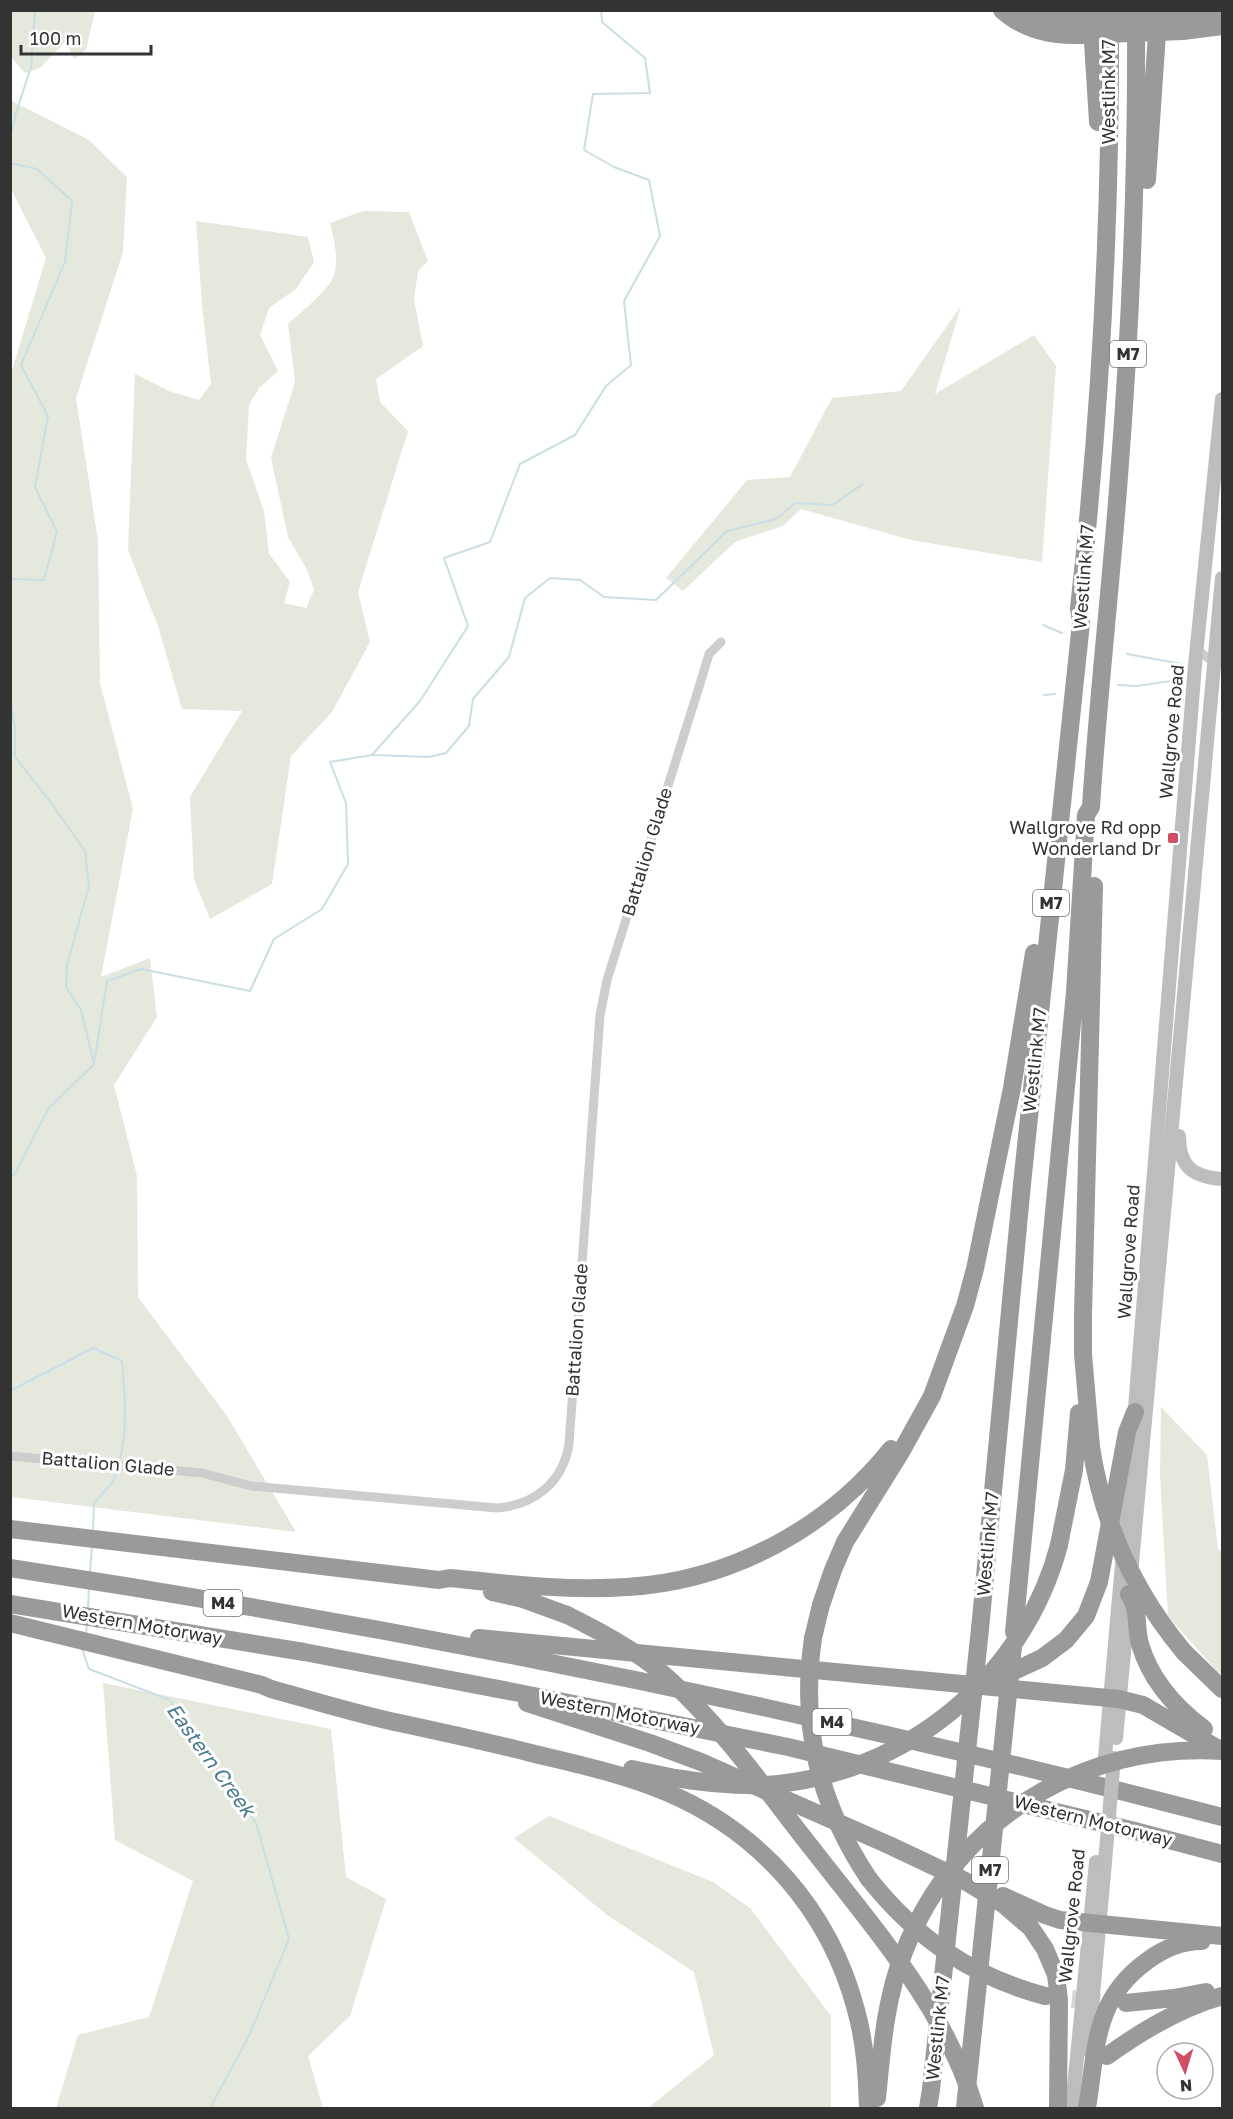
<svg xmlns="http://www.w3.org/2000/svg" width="1233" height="2119" font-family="'Golos Text',sans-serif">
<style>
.green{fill:#e4e8dd}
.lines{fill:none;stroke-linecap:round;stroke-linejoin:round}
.stream{stroke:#cadee4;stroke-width:2}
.highway-tunnel{stroke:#d6d6d6;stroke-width:18;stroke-dasharray:18 9;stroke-linecap:butt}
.street{stroke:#cdcdcd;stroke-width:9}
.secondary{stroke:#bdbdbd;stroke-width:14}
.highway{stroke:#9a9a9a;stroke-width:18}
.secondary-bridge{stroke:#bdbdbd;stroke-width:14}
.highway-bridge{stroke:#9a9a9a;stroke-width:18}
.poi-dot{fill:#d14e67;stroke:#fff;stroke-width:2}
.labels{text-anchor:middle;stroke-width:6;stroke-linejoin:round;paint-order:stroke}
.shield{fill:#fff;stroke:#707070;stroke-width:1.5}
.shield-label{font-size:16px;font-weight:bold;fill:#333}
.street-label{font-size:18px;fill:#333;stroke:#fff}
.poi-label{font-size:18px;fill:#333;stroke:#fff;text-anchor:end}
.water-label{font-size:20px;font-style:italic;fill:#4a7a8c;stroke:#fff}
</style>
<rect width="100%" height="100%" fill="#fff"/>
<path class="green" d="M11,10L95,11L86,50L74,59L66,41L40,68L25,73L11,57Z
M10,100L89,140L127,177L123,252L76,398L98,540L100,683L133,809L101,977L150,958L157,1017L114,1085L137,1176L138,1297L227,1416L296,1532L11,1497L10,377L46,258L11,189Z
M363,211L409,212L428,261L418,271L414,299L423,346L376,379L380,402L408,431L358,592L370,642L332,712L291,756L272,884L210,919L194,879L190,797L242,711L182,709L158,626L128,550L135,374L169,391L199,400L211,384L202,305L196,221L308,237L314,262L296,289L269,308L260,335L278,371L259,388L249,405L246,460L264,511L269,554L290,582L284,603L306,608L314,590L307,570L288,537L271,458L295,382L288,324C299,314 331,288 334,275C339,258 334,240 330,223Z
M961,306L935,394L1034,335L1056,366L1042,562L911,540L801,509L783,526L735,542L683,591L666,578L747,480L790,477L832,398L901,391Z
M1161,1407L1207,1455L1218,1549L1222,1552V1675L1216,1670L1168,1616L1160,1475Z
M103,1683L331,1729L346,1877L386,1899L350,2016L308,2056L323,2108H56L78,2035L149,2017L193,1881L115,1840Z
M549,1816L713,1882L750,1908L831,2016V2108H648L714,2055L694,1972L607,1915L514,1838Z"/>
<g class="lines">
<path class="stream" d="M10,138L16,113L31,67L35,10
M10,163L37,169L72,201L65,262L21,365L48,416L35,487L57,532L44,580L10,579
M1043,625L1062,633
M1127,654L1182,664
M1118,685L1137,686L1178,680
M1044,695L1055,694
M10,698L15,727V757L50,801L85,851L89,886L67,965L66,987L81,1010L94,1064L48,1109L15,1174L10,1176
M373,755L429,757L446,753L469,726L473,699L509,657L525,598L550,578L580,580L604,597L656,600L727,531L776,519L795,503L832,505L863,484
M94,1064L107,981L141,969L250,991L274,939L322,909L348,864L346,803L330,762L372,755L420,701L468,626L444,558L490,542L520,464L575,435L606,386L631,365L624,301L660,236L649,180L614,167L584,150L593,94L650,93L645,58L602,22L601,10
M10,1391L93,1348L122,1361C125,1395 128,1430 119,1463
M93,1530L94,1503L113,1482L117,1469
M90,1572L92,1545
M88,1608L89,1587
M86,1635L87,1623
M82,1649L89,1669L170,1700L256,1823L289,1939L249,2036L210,2108"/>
<path class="highway-tunnel" d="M1045,1996L1100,2002"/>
<path class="street" d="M1197,650L1214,662H1222
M10,1456L202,1473L251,1486L497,1508C535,1505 563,1482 569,1444L600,1015L607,980L699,687L709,654L721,642"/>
<path class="secondary" d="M1179,1136C1179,1166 1192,1177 1222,1179
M1134,1420L1195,665L1222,399
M1131,1574L1222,578
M1116,1738L1129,1599
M1105,1757L1133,1439
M1088,2050L1105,1862
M1072,2108L1096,1862"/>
<path class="highway" d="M1002,10C1024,30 1050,36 1080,35
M1025,10L1052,20L1079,21
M1091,10L1098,122
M1183,18L1222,12
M1183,31L1222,26
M1147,180L1158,19
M1091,1447L1083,1354V1314L1094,886
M10,1529L439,1580L450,1578C508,1584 568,1591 627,1587C730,1581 827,1529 891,1449
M1059,1545L1074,1470L1079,1413
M10,1568C419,1630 823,1713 1222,1817
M492,1592L523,1599L567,1615
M1129,1594C1140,1611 1135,1626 1140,1644C1150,1679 1176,1708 1204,1729
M10,1604L304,1652L519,1693L788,1747L1135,1831L1222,1854
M10,1623L262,1685L271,1689C311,1700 350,1712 390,1721C437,1731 484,1741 531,1753C576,1764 624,1774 666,1792C761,1832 830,1911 856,2010C865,2042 867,2075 868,2108
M980,1629L1022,1184L1081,623L1079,608C1101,410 1111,210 1110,10
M1014,1632L1075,992L1086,815L1091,807C1098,696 1111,586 1119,476C1131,323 1137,170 1136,17
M479,1638L1119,1699L1143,1705L1222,1751
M813,1638L821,1605L833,1570L845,1542L901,1452L932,1396L965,1306L975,1269L1012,1088L1034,953
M1184,1652L1222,1689
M976,1679L1012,1672L1042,1658L1066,1640L1086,1616L1099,1582L1127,1432L1135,1412
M527,1703L650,1743L701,1762L891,1846L965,1881L1003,1904L1031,1928L1045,1949L1056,1975L1059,2000L1058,2108
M632,1769L675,1778
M814,1851C876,1931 946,2009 975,2108
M869,1879C917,1939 971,1976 1045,1996
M1003,1896L1045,1915L1060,1920L1222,1936
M1126,2003L1174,1998L1206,1992
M1107,2056C1143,2030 1180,2008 1222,1996
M928,2108L931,2089
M1087,2108C1097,2048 1093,2000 1147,1961C1163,1949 1182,1941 1202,1941"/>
<path class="secondary-bridge" d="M1105,1862L1114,1758"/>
<path class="highway-bridge" d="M1079,21L1183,18
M1080,35L1183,31
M1091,1447C1103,1525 1134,1592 1184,1652
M567,1615C602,1632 644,1655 672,1682C726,1732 768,1793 814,1851
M813,1638C800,1727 819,1804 869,1879
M675,1778C705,1783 735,1786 766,1785C904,1776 1024,1678 1059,1545
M931,2089L980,1629
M877,2098C882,2049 885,1999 904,1952C955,1820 1083,1742 1222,1751
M965,2108L1013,1646"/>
</g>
<rect class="poi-dot" x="1167" y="832" width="12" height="12" rx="3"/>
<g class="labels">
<g class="shield">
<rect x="1110" y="341" width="36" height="26" rx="4.5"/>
<rect x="1033" y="890" width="36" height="26" rx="4.5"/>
<rect x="203.5" y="1590" width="39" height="26" rx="4.5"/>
<rect x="812.5" y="1709" width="39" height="26" rx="4.5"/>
<rect x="972" y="1857" width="36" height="26" rx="4.5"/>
</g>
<g class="shield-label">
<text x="1128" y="360">M7</text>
<text x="1051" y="909">M7</text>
<text x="223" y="1609">M4</text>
<text x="832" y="1728">M4</text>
<text x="990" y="1876">M7</text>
</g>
<g class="street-label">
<text transform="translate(1109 92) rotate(-90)" y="6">Westlink M7</text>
<text transform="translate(1084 577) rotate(-86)" y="6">Westlink M7</text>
<text transform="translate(1172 732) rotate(-85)" y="6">Wallgrove Road</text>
<text transform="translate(647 852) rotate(-73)" y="6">Battalion Glade</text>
<text transform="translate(1035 1060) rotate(-84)" y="6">Westlink M7</text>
<text transform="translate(1129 1252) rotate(-86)" y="6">Wallgrove Road</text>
<text transform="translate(577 1330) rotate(-86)" y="6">Battalion Glade</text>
<text transform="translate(108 1464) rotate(5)" y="6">Battalion Glade</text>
<text transform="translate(988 1544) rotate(-85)" y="6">Westlink M7</text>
<text transform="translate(142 1625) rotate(10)" y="6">Western Motorway</text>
<text transform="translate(620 1713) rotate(11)" y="6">Western Motorway</text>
<text transform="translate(1093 1821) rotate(14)" y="6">Western Motorway</text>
<text transform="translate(1072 1916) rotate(-84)" y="6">Wallgrove Road</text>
<text transform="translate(938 2028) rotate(-84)" y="6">Westlink M7</text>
</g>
<g class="poi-label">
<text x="1161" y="834">Wallgrove Rd opp<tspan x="1161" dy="21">Wonderland Dr</tspan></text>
</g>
<g class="water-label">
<text transform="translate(211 1760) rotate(54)" y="7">Eastern Creek</text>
</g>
</g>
<rect width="1233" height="2119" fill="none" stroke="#333333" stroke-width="24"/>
<g transform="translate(1185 2071) rotate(176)"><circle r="28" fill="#ffffff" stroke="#adadad" stroke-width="1.5"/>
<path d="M0-4.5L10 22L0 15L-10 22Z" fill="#d14e67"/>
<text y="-9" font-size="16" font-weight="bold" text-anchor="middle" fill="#333333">N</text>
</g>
<path d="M21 45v9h130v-9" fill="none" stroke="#333333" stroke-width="3"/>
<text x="30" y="45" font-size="18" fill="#333333" stroke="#ffffff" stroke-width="4.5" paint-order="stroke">100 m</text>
</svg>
